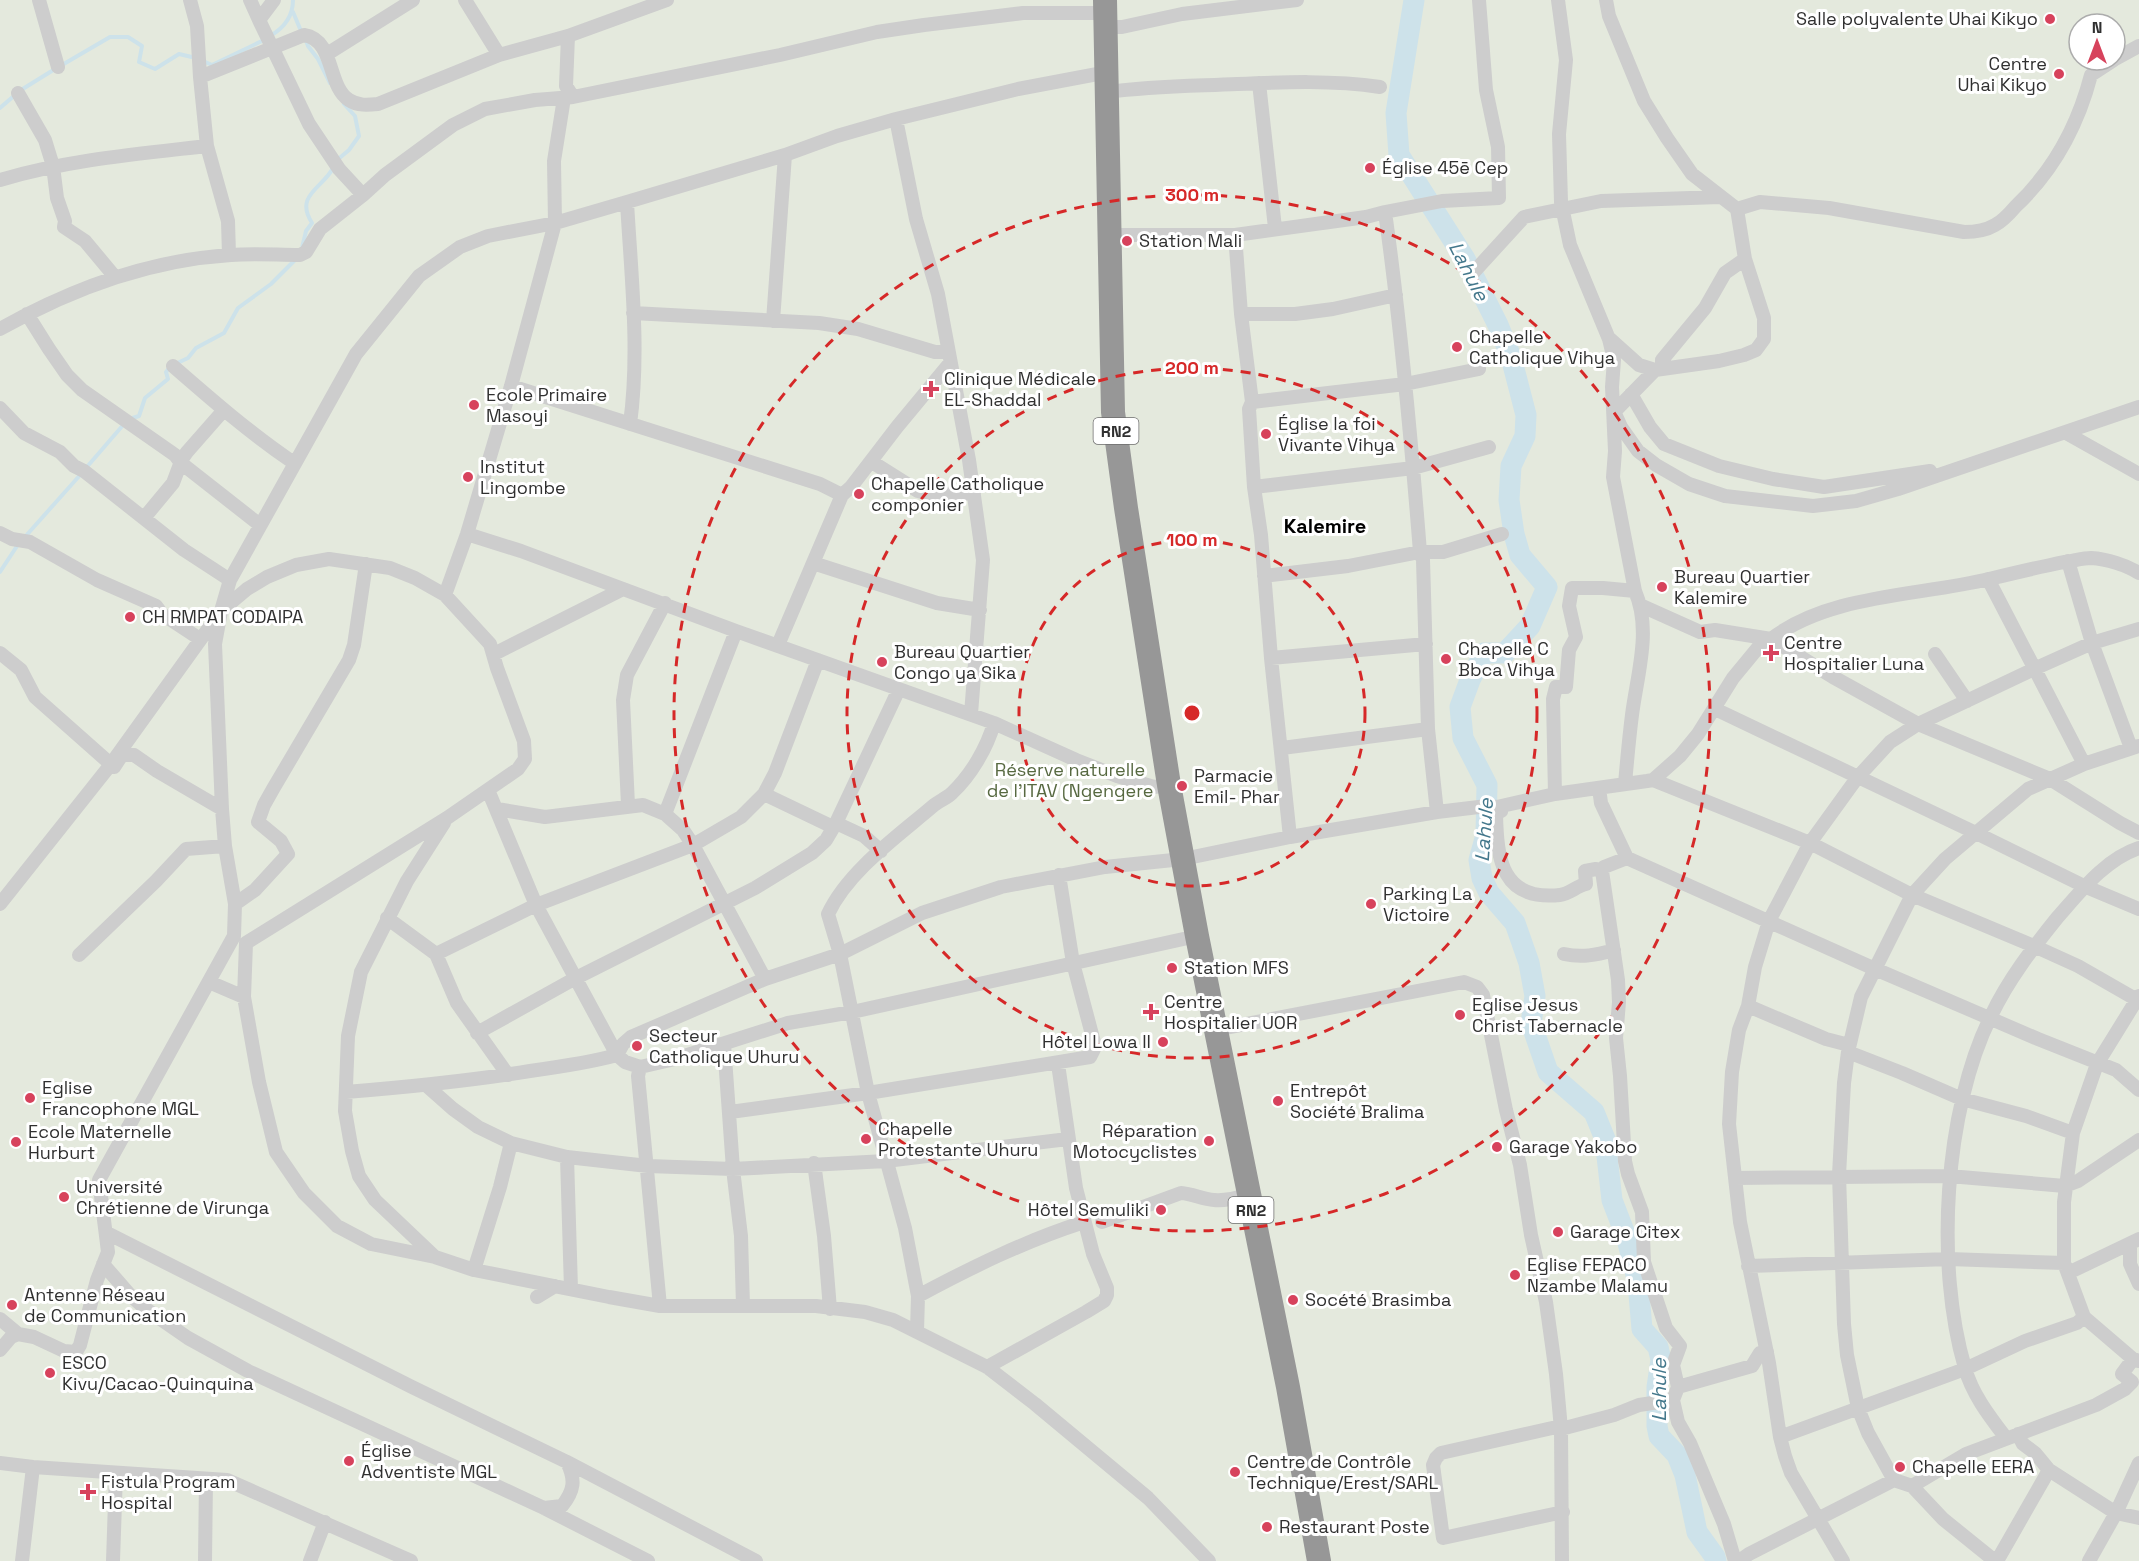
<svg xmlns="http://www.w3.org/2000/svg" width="2139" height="1561" font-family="'Space Grotesk',sans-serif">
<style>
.green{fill:#e4e9dd;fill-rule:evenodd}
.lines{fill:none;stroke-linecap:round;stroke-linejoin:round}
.stream{stroke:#cde2ea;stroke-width:4}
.river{stroke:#cde2ea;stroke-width:21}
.street{stroke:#cdcdcd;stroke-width:14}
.highway{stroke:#979797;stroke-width:24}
.ring{fill:none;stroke:#d62828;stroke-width:3;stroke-dasharray:10 8}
.poi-dot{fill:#d7425c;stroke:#fff;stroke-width:2}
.labels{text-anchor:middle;stroke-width:6;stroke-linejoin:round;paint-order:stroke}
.shield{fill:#fff;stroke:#6e6e6e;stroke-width:1.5}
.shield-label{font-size:16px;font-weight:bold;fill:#303030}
.poi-label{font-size:18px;fill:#303030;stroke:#fff;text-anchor:start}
.park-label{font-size:18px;fill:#576941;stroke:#fff}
.water-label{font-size:20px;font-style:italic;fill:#44788c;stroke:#fff}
.neighbourhood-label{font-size:20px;font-weight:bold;fill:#000;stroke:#fff}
.centre{fill:#d62828;stroke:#fff;stroke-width:3}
.ring-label{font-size:18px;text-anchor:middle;font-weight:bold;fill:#d62828;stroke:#fff;stroke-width:6;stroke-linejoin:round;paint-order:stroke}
</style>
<rect width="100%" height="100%" fill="#fff"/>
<path class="green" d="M0,0H2139V1561H0ZM2079,24H2115V60H2079Z"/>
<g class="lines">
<path class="stream" d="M293,12L301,31
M270,36C284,28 293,17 293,0
M306,40L308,46L318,59L330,83
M203,61L212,65L264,40
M62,65L110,37H128L142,46L139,62L155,69L179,54L196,58
M21,90L55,69
M0,108L15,95
M336,161L349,150L359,136L355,116L344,104
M302,248L306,231L312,223C294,195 323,188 333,168
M129,419L139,416L145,398L168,379L166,372L171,366L188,358L196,348L224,333L238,308L271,284L296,259
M86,468L124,424
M24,538L81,474
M0,572L19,543"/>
<path class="river" d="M1414,0L1396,113L1399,155L1465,259L1498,325L1511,357L1526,415L1525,436L1511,466L1509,500L1514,534L1520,555L1547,587L1530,626L1505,653H1484L1470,680L1460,707L1463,738L1487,785L1486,835L1479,860L1482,878L1489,893L1515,923L1529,963L1535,996L1531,1023L1548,1072L1594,1112L1605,1139L1612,1200L1627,1239L1638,1283L1642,1329L1658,1347L1661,1360L1657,1387V1426L1659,1436L1677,1455L1685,1475L1697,1532L1715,1557L1716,1561"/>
<path class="street" d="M39,0L58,67
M190,0L197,26L200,77L207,146L228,221L229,255
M250,0L259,20L274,0
M465,0L499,55
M1558,0L1566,60L1559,134L1561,202L1570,245L1609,339L1614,360L1612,387L1615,451L1613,477L1635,591C1652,630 1637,675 1632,715C1629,738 1627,761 1625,784
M1606,0L1609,16L1644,101L1667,138L1692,174L1737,209L1760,202L1829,208L1964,232C1975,232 1985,231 1995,225C2003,221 2010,213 2016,206C2054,170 2078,125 2091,75L2114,60
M259,20L309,124L339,169L363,195
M1107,27H1122L1182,14L1297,0
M327,54L413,0
M2115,59L2139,46
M200,77L304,35C335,40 327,86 349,100C358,106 368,105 378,104L499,55L568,36L667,0
M1259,83L1275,228
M1108,92C1151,86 1194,86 1237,84C1285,82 1333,80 1380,87
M18,93L45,140L53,166L57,198L65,221L64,227L85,241L115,277
M896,119L916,219L938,294L969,460L983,560L971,714
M0,180C67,160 137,154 207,146
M627,202C631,275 640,351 630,424
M1385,212L1442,201L1499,198L1498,147L1486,90L1479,0
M1109,235H1235L1366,217L1385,212C1401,325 1411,438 1420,552L1423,560L1428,729L1437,812
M1235,235L1241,314L1252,402L1249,409L1254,487L1261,535L1271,658L1290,837
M1472,274L1524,217L1601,201L1720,197
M633,313L819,323L858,329L935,352H948
M27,314L49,349L67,375L82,390L175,455L181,463L260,525
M1241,314H1295L1333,309L1396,295
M773,321L785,155
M0,329C71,289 149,260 231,255C254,253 277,255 300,255L306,252L320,229L363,195L385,175L453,125L485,109L535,100L573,97L780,55L877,32L924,25L1023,13H1106
M1610,339L1639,365L1655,370L1719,361L1744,355L1756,350L1764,339V318L1745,259L1737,209
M173,366C212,400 251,434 294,463
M1662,369V360L1705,308L1725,273L1745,259
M511,386L820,484L842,495
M1631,394L1650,427L1664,444L1719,466L1773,479L1824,487L1930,471
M1252,402L1405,384L1479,369
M0,408L24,433L60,452L74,466L84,471L184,550L230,580
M1614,412L1655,370
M1616,416L1621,427L1638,451L1656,465L1689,484L1725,496L1813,506L1856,501L1898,489L2139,407
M2066,433L2139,474
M872,462L918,491L934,495L974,493
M1254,487L1413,468L1489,447
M144,518L173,483L182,459L187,452L223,411
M0,533L12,539L30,542L97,580L156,606L162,614L200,639
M467,534L521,551L736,631L994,723L1076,760L1117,776L1154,787L1169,785
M2068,561L2092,643L2131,748
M813,563L937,603L980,610
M1264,576L1348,566L1420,552H1443L1502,534
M1988,579L2084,764
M445,595L467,534L511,386L555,223L554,161L564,98L573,97L566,86L568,36
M1642,606L1700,632L1715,630L1771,639L1833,677L1918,724L2050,779L2120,823L2139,833
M1771,639C1830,594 1919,596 1989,579C2014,573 2039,567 2064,562C2073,561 2083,558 2091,558C2107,559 2126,565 2139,573
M778,645L842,495L851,487L897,427L950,363
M0,653L21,670L35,697L114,767L122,755H134L157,771L222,809
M494,654L623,589
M1935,654L1967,701
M1271,658L1426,644
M1715,709L1976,833L2084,886L2139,909
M1282,748L1428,729
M1653,780L1810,843L1912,895L2034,946L2078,966L2139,1001
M1599,788L1601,803L1627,858L1875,969L2038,1039L2116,1070L2139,1090
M488,790L536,905L617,1055L625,1062L640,1067L638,1076L660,1306
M764,794L833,827
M1555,794L1553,699L1556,687H1566L1569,650L1576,637L1569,606L1572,588H1603L1635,591
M628,805L623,700L627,675L665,603
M1500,807L1501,811L1496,814C1497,860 1502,901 1560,895C1569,894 1577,886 1586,884L1585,871L1596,869L1602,871L1604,867L1627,858
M497,809L545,817L643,805L665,814L683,830L693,845L765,979
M665,814L736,631
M836,823L864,836L881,851
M1602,871L1618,980L1619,1002L1616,1038L1620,1076L1625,1161L1628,1174L1642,1212L1644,1262L1666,1328L1680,1346L1673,1365L1678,1387L1673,1400L1678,1422L1690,1443L1724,1524L1735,1561
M0,904L108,768L221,611L247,589L267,577L296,565L329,559L390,568L415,578L445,595L490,644L497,668L524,741L525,759L518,769L447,818L246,943
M235,904L255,890L288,854L281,841L258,822L264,805L273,789L349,660L354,645L366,564
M387,918L436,954L536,905L693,845L741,817L764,794L775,773L818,660
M246,943L244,997L259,1082L276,1152L304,1193L337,1226L371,1244L435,1257L474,1270L609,1297L660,1306H816L865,1312L893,1320L987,1367L1035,1404L1148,1498L1209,1561
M436,954L457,1003L508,1075
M1564,954C1582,958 1596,955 1614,950
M79,955L156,881L186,849L225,846
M209,982L244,997
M2139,996L2097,1064L2073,1133L2064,1202V1263L2084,1317L2133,1359L2139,1361
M1748,1006L1826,1039L1849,1045
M1215,1030L1464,982L1477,987L1483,995L1506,1110L1520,1165L1531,1235L1546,1302L1556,1374L1561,1429L1562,1561
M477,1033L574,979L755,888L812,853L826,840L836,823L899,689
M724,1044L733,1169L741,1236L743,1306
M1848,1052L1902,1073L1962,1099L2026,1116L2073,1133
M640,1067L675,1059L788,1023L852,1012L1197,936
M427,1086L453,1109L478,1127L511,1143L567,1157L648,1166L733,1169L886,1161L1068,1139
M346,1092C408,1087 469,1081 530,1071C559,1067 588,1063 617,1055L623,1044L631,1037L765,979L840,954L922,913L1001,887L1105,867L1183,859L1290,837L1437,812L1487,806L1497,807L1555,794L1647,781L1653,780L1680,756L1698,734L1733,678L1766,638
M730,1112L868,1093L1090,1057L1094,1049V1042L1073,963L1059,875
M567,1157L571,1289
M814,1163L824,1236L830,1309
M1735,1178L1949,1176L2065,1186L2078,1181L2139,1140
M1102,1222L1181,1193C1193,1194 1202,1199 1214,1200C1225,1201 1237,1198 1247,1195
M107,1233L412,1387L567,1462L756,1561
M2130,1245V1264L2139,1284
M435,1257L375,1200L359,1176L352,1151L345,1111L348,1036L361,972L407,881L444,823
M103,1264L130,1295L146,1309L188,1338L248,1371L544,1508L648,1561
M1748,1266L1949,1259L2064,1263
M474,1270L500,1187L511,1143
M2068,1273L2139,1239
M918,1296C972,1267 1025,1241 1084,1222
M537,1297L555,1286
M0,1319L18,1334
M917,1331L918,1296L905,1228L868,1093L840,954L828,914C848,871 898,836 933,806C939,801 947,798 952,793C971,775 987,748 994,723
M0,1350L11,1337L18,1334L34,1337L64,1351L76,1352L80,1345L97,1280L108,1252L99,1180L234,936L235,904L225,846L222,809L215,644L221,611L230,580L356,354L419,276L460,247L488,236L555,223L627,202L785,155L837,136L896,119L1018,89L1108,72
M987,1367L1086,1312L1104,1301L1107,1295V1288L1093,1254L1076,1188L1058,1064
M1678,1387L1752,1366L1760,1353L1767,1352
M1561,1426L1441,1453L1436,1458L1433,1465L1443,1538L1563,1512
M1561,1429L1614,1415L1639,1405L1673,1400
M2018,1434L2023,1444L2035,1453L2049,1470L2116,1513L2139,1518
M1780,1437L1965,1369L2025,1341L2077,1323L2084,1317
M2006,1438C1990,1417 1972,1394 1965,1368C1935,1266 1944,1111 1991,1016C2008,980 2032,949 2057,918C2080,892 2105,859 2139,848
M0,1463L33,1467L227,1480L411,1561
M1894,1480L1868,1433L1858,1408L1847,1355L1844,1324L1839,1175L1844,1083L1848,1052L1861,997L1912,895L1945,859L2028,789L2084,764L2139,746
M1912,1486L1966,1454L2096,1405L2125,1389L2132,1382L2122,1374L2133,1359
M544,1508L562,1506C574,1491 576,1480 567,1462
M22,1561L33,1467
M113,1561L116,1473
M205,1561L206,1479
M310,1561L325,1522
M1739,1561L1749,1554L1894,1480L1912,1486L1943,1519L1995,1561
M1843,1561L1791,1473L1785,1456L1780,1437L1769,1363L1740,1222L1729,1124L1732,1072L1739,1030L1748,1006L1755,967L1769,921L1810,843L1857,778L1890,742L1918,724L2034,669L2092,643L2139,629
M1997,1561L2049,1470
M2089,1561L2116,1513L2139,1463"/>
<path class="highway" d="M1105,0L1113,412L1126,508L1169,785L1197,936L1288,1387L1319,1561"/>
</g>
<g class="ring">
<circle cx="1192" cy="713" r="173"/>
<circle cx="1192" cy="713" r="345"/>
<circle cx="1192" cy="713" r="518"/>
</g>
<g class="poi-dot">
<circle cx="2050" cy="19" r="6"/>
<circle cx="2059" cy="74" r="6"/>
<circle cx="1370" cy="168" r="6"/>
<circle cx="1127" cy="241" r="6"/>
<circle cx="1457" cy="347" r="6"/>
<path d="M928 380h6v6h6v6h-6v6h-6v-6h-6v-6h6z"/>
<circle cx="474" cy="405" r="6"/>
<circle cx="1266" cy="434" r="6"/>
<circle cx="468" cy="477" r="6"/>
<circle cx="859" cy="494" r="6"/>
<circle cx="1662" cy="587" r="6"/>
<circle cx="130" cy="617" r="6"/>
<path d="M1768 644h6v6h6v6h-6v6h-6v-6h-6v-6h6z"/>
<circle cx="1446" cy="659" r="6"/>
<circle cx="882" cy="662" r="6"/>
<circle cx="1182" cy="786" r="6"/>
<circle cx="1371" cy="904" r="6"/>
<circle cx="1172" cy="968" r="6"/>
<path d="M1148 1003h6v6h6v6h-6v6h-6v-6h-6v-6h6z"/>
<circle cx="1460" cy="1015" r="6"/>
<circle cx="1163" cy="1042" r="6"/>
<circle cx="637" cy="1046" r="6"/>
<circle cx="30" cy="1098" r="6"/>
<circle cx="1278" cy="1101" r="6"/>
<circle cx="866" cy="1139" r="6"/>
<circle cx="1209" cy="1141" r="6"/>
<circle cx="16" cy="1142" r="6"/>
<circle cx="1497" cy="1147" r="6"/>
<circle cx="64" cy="1197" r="6"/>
<circle cx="1161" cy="1210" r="6"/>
<circle cx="1558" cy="1232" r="6"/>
<circle cx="1515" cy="1275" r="6"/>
<circle cx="1293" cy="1300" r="6"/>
<circle cx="12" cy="1305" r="6"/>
<circle cx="50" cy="1373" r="6"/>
<circle cx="349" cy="1461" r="6"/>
<circle cx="1900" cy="1467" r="6"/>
<circle cx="1235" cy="1472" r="6"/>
<path d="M85 1483h6v6h6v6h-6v6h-6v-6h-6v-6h6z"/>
<circle cx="1267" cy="1527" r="6"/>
</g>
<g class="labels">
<g class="shield">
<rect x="1093.5" y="418" width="45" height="26" rx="4.5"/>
<rect x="1228.5" y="1197" width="45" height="26" rx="4.5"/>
</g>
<g class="shield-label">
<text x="1116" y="437">RN2</text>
<text x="1251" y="1216">RN2</text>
</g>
<g class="poi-label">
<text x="2038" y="25" text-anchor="end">Salle polyvalente Uhai Kikyo</text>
<text x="2047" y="70" text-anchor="end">Centre<tspan x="2047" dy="21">Uhai Kikyo</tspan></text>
<text x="1382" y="174">Église 45ē Cep</text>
<text x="1139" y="247">Station Mali</text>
<text x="1469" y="343">Chapelle<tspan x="1469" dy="21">Catholique Vihya</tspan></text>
<text x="944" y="385">Clinique Médicale<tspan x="944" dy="21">EL-Shaddal</tspan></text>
<text x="486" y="401">Ecole Primaire<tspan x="486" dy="21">Masoyi</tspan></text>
<text x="1278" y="430">Église la foi<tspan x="1278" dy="21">Vivante Vihya</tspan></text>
<text x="480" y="473">Institut<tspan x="480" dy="21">Lingombe</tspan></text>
<text x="871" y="490">Chapelle Catholique<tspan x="871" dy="21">componier</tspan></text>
<text x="1674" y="583">Bureau Quartier<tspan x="1674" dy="21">Kalemire</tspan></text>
<text x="142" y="623">CH RMPAT CODAIPA</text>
<text x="1784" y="649">Centre<tspan x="1784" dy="21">Hospitalier Luna</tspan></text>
<text x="1458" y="655">Chapelle C<tspan x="1458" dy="21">Bbca Vihya</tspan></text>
<text x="894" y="658">Bureau Quartier<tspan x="894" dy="21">Congo ya Sika</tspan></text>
<text x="1194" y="782">Parmacie<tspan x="1194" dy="21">Emil- Phar</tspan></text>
<text x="1383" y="900">Parking La<tspan x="1383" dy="21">Victoire</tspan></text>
<text x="1184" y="974">Station MFS</text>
<text x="1164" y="1008">Centre<tspan x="1164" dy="21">Hospitalier UOR</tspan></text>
<text x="1472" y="1011">Eglise Jesus<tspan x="1472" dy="21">Christ Tabernacle</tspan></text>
<text x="649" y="1042">Secteur<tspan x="649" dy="21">Catholique Uhuru</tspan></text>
<text x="1151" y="1048" text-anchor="end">Hôtel Lowa II</text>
<text x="42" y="1094">Eglise<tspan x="42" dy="21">Francophone MGL</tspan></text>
<text x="1290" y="1097">Entrepôt<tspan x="1290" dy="21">Société Bralima</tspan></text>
<text x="878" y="1135">Chapelle<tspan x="878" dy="21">Protestante Uhuru</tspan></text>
<text x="1197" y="1137" text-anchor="end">Réparation<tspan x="1197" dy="21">Motocyclistes</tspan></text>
<text x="28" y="1138">Ecole Maternelle<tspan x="28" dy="21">Hurburt</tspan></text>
<text x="1509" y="1153">Garage Yakobo</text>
<text x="76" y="1193">Université<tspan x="76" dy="21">Chrétienne de Virunga</tspan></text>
<text x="1149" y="1216" text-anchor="end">Hôtel Semuliki</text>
<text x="1570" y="1238">Garage Citex</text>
<text x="1527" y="1271">Eglise FEPACO<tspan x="1527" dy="21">Nzambe Malamu</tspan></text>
<text x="24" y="1301">Antenne Réseau<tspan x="24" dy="21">de Communication</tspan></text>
<text x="1305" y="1306">Socété Brasimba</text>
<text x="62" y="1369">ESCO<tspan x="62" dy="21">Kivu/Cacao-Quinquina</tspan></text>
<text x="361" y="1457">Église<tspan x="361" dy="21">Adventiste MGL</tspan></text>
<text x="1247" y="1468">Centre de Contrôle<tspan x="1247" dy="21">Technique/Erest/SARL</tspan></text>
<text x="1912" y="1473">Chapelle EERA</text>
<text x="101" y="1488">Fistula Program<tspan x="101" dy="21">Hospital</tspan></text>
<text x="1279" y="1533">Restaurant Poste</text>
</g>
<g class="park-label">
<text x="1070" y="776">Réserve naturelle<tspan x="1070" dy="21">de l'ITAV (Ngengere</tspan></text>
</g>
<g class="water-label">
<text transform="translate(1469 271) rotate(63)" y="7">Lahule</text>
<text transform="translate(1484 830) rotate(-86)" y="7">Lahule</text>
<text transform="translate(1659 1390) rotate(-90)" y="7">Lahule</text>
</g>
<g class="neighbourhood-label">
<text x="1325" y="533">Kalemire</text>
</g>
</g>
<circle cx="1192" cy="713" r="9" class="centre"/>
<g class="ring-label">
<text x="1192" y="201">300 m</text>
<text x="1192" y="374">200 m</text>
<text x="1192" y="546">100 m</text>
</g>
<g transform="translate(2097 42)"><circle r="28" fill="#ffffff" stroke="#acacac" stroke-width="1.5"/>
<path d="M0-4.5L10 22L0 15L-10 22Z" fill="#d7425c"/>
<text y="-9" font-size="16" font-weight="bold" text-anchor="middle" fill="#303030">N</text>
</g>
</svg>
